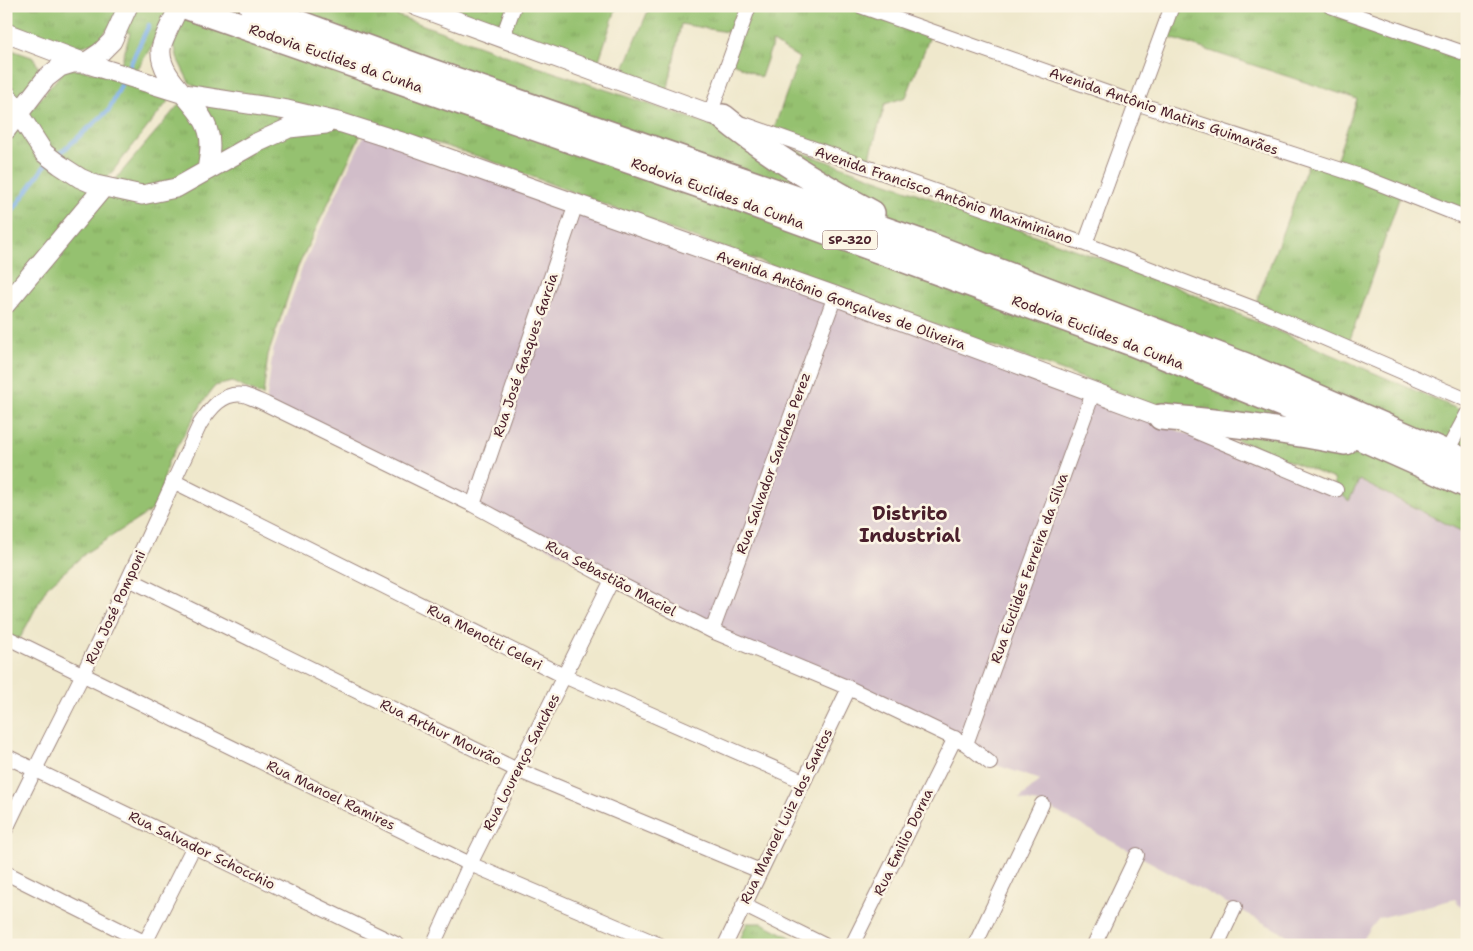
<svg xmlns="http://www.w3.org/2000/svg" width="1473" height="951" font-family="'Shantell Sans',sans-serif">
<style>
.industrial{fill:#d1bdc9}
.grass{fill:url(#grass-tufts);stroke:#70704d}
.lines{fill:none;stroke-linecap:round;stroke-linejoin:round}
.stream{stroke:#7bafe8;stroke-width:4.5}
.minor-casing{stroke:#9c847c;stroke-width:16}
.secondary-casing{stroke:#9c847c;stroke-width:21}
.motorway-casing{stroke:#9c847c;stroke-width:28}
.minor{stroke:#fff;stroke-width:14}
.secondary{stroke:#fff;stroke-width:19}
.motorway{stroke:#fff;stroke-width:25}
.labels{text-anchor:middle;stroke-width:5;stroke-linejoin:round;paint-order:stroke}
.shield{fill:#fcf5e5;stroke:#7f5f63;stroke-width:1}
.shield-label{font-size:12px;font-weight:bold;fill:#4a1f2b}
.street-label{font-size:14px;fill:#4a1f2b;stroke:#fcf5e5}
.district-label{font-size:19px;font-weight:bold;fill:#4a1f2b;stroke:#fcf5e5}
</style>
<defs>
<pattern id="grass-tufts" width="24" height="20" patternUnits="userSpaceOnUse" patternTransform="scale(1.25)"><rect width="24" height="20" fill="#95c16f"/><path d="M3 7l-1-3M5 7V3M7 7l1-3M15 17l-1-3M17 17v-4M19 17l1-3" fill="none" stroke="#82a560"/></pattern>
</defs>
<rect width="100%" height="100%" fill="#fcf5e5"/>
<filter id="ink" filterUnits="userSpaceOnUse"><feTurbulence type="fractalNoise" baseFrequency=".02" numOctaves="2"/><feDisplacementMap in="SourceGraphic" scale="10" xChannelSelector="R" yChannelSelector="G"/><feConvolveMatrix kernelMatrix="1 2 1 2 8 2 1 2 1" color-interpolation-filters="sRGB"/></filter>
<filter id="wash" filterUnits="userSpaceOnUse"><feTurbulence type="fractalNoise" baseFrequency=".0096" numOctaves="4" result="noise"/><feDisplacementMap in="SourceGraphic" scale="20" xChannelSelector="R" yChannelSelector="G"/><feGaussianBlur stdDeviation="1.12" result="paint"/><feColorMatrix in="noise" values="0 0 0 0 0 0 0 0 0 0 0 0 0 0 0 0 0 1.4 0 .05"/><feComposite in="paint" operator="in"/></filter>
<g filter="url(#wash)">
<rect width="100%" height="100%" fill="#efe8cc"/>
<path class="industrial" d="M366,131L576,204L1336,490L1349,500L1358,480L1467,534V914L1455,899L1379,918L1368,932L1360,945H1305L1042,804L1019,799L1041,780L990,763L966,744L712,631L266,404L273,351L304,263Z"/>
<path class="grass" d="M6,6H376L385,11L535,66L747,137L778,144L1155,278L1467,413V534L1359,480L1349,501L1336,490L1334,479L1085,379L629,214L486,159L349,115L259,95L198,88L189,82L178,60L175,47L156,39L135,73L120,67L130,33L110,26L97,41L78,48L6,23Z
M416,6H617L595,72Z
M650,6H860L932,31L906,97L885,104L867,167L772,134L799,58L773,42L761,77L729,61L738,34L681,24L666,98L619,81Z
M1172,6H1330L1461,52L1467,37V218L1401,193L1347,348L1254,308L1310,159L1334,167L1357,99L1161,35Z
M6,48L34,58L41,74L6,118Z
M66,68L100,73L169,100L37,267H41L181,102L282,113L361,134L298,267L268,355L263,396L232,382L215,386L203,402L168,462L157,507L87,552L47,587L18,642L6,637V140Z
M747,923H762L806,945H738Z"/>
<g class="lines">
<path class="stream" d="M127,71L149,25
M57,156L109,110L123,81
M6,220L44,167L49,162"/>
</g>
</g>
<g filter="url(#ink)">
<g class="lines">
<defs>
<path id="minor" d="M860,6L1136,103L1360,176L1467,218
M1330,6L1467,54
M502,39L514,6
M710,114L749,6
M744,124L1085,244L1266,313L1467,400
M1085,244L1172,6
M1183,426L1336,490
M1446,453L1467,414
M173,481L564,676L803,781
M473,505L576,204
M129,579L517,770L760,871
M712,631L835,296
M6,637L470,864L660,945
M966,744L1093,393
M6,756L398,945
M6,829C31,776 58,724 84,672C124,590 162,507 200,424C210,409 223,391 244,395C251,397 259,401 266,404L473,505L612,580L712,631L849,688L966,744L990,763
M6,873L150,945
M743,905L824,945
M144,945L194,846
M433,945L470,864L612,580
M725,945L849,688
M852,945L955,738
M975,945L1042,804
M1094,945L1137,855
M1217,945L1235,907"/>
<path id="secondary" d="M179,6C175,17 162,39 161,49C158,80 201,103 208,131C212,143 209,157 207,170
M416,6L710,114L723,117
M6,33L85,63L184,94L287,110L342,123L405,143L835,296L1161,417
M6,94L44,153L60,165L80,178L96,185L142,195L176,188L254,144L289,128L326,124
M6,130L46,78L60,67L73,63H85L101,52L112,41L128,6
M6,304L104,187"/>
<path id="motorway" d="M185,6L714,190L1132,343L1333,425L1467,485
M252,6L429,71L926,244L1095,308L1246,366L1467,462
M723,117C768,154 820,185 872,213
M1161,417C1223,422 1284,430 1345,442"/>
</defs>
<use href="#minor" class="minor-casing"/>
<use href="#secondary" class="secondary-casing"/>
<use href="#motorway" class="motorway-casing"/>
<use href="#minor" class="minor"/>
<use href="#secondary" class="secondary"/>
<use href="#motorway" class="motorway"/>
</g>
</g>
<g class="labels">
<rect class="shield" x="822.5" y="230.5" width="55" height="19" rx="4"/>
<g class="shield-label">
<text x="850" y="244">SP-320</text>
</g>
<g class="street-label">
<text transform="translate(336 58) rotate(19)" y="5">Rodovia Euclides da Cunha</text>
<text transform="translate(1164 111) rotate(19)" y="5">Avenida Antônio Matins Guimarães</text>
<text transform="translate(718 193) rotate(20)" y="5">Rodovia Euclides da Cunha</text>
<text transform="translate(944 195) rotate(19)" y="5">Avenida Francisco Antônio Maximiniano</text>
<text transform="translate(841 300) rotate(20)" y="5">Avenida Antônio Gonçalves de Oliveira</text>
<text transform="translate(1098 332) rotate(21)" y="5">Rodovia Euclides da Cunha</text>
<text transform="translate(525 355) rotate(-71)" y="5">Rua José Gasques Garcia</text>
<text transform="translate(773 463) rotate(-70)" y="5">Rua Salvador Sanches Perez</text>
<text transform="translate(1029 568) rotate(-70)" y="5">Rua Euclides Ferreira da Silva</text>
<text transform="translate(611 578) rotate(28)" y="5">Rua Sebastião Maciel</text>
<text transform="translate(115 607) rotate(-65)" y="5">Rua José Pomponi</text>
<text transform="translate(485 637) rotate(27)" y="5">Rua Menotti Celeri</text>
<text transform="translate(441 732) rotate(26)" y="5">Rua Arthur Mourão</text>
<text transform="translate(521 762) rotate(-63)" y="5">Rua Lourenço Sanches</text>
<text transform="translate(331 795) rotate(26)" y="5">Rua Manoel Ramires</text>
<text transform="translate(786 816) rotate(-64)" y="5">Rua Manoel Luiz dos Santos</text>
<text transform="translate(903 842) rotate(-64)" y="5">Rua Emilio Dorna</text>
<text transform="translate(202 850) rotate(26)" y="5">Rua Salvador Schocchio</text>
</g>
<g class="district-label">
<text x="910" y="520">Distrito<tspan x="910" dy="22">Industrial</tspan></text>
</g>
</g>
<rect width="1473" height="951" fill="none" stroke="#fcf5e5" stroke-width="25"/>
</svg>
